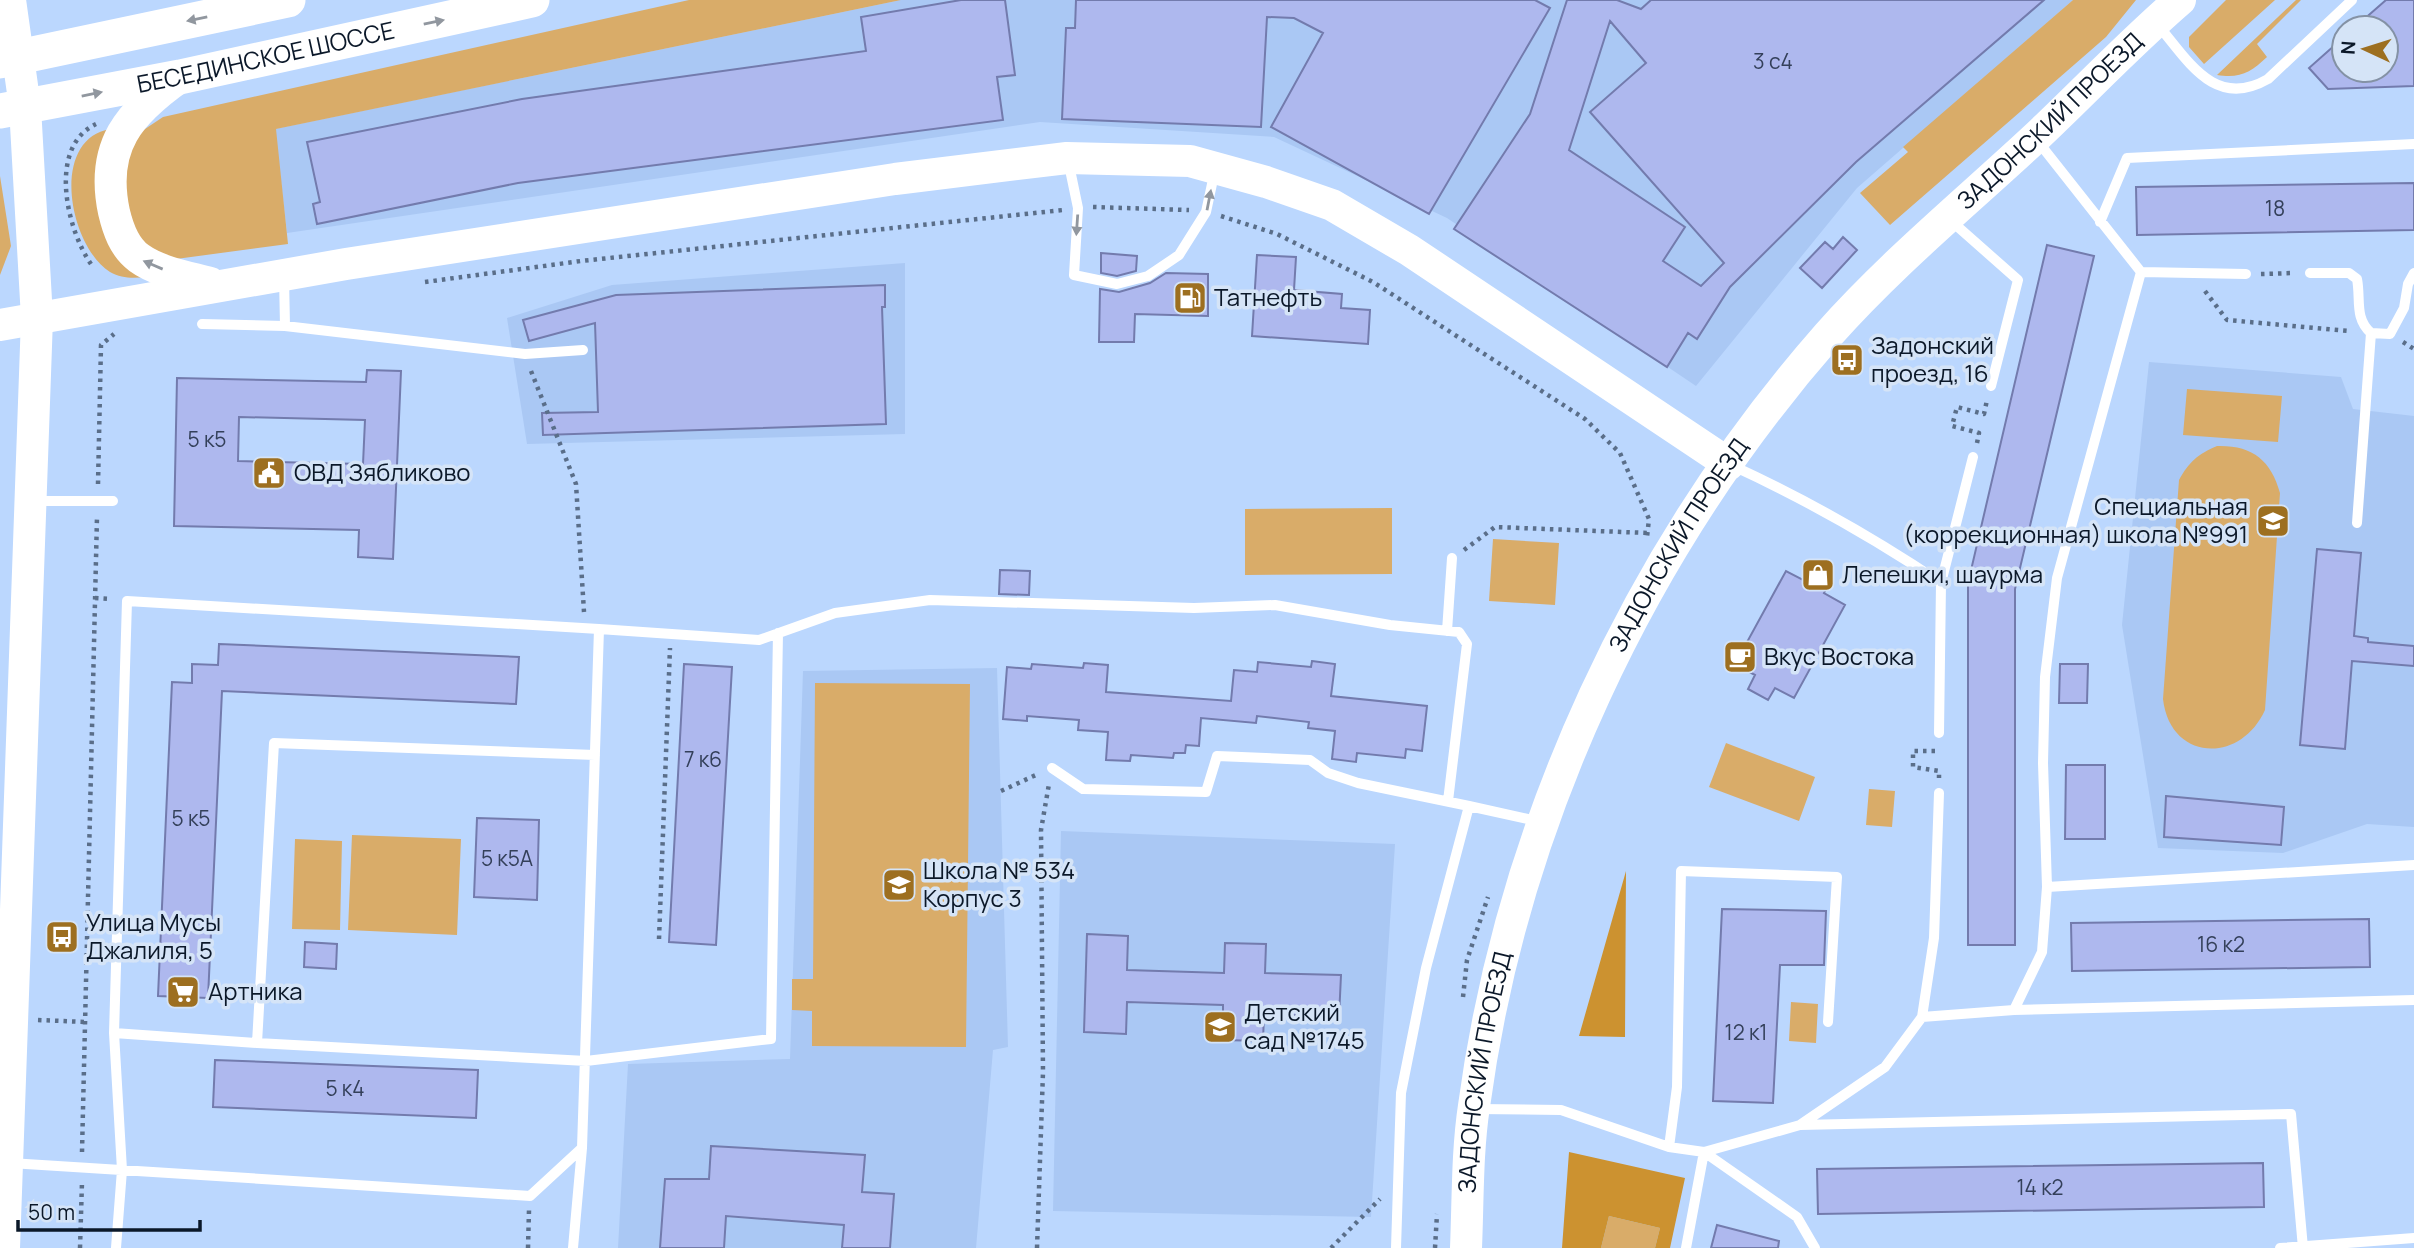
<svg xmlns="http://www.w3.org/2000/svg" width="2414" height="1248" font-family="Manrope,sans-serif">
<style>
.built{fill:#aac8f4}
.green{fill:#d9ac69}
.forest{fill:#cc9230}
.building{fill:#aeb8ee;stroke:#737bad;stroke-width:2;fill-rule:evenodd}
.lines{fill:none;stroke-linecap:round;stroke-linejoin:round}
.path{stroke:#5a6e89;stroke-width:4.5;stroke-dasharray:3.5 5;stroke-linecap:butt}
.lane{stroke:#fff;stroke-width:10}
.secondary{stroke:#fff;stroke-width:32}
.primary{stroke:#fff;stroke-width:35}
.oneway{fill:#91979f}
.labels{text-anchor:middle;stroke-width:7;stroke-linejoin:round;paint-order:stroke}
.number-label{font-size:21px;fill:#34405a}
.street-label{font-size:24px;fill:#0b1829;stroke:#d5e4f7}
.poi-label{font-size:24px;fill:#0b1829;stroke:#d5e4f7;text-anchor:start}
</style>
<rect width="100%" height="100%" fill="#bbd7fe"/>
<path class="built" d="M901,0H2073L1857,188L1696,386L1447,218L1274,137L1040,122L287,233L275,129Z
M905,263V434L527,444L507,318L612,285Z
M2149,362L2341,377L2353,409L2414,416V827L2367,824L2283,853L2158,848L2122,625Z
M997,668L1008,1047L993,1050L976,1248H618L628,1064L790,1059L803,671Z
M1061,831L1395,844L1371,1217L1053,1211Z"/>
<path class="green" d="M689,0H901L276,129L288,244L176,259L159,255L137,238L120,175L136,135L163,117Z
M2073,0H2136L2106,37L1890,225L1860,193L1908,152L1903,147Z
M2226,0H2275L2204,64L2189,47V37Z
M2296,0H2301L2257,44L2267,57C2251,72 2240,79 2217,75Z
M110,129L101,151L147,277C134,278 122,279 110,272C69,246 49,140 110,129Z
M0,176L11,246L0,275Z
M2187,389L2282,396L2278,442L2183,435Z
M2217,446C2252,445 2271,460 2280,493L2265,710C2240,765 2170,761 2163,699L2179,480C2189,462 2198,454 2217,446Z
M1392,508V574L1245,575V509Z
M1493,539L1559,543L1555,605L1489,601Z
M815,683L970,684L966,1047L812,1046V1011L792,1010V979H813Z
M1726,743L1815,777L1799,821L1709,787Z
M1869,789L1895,791L1892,827L1866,825Z
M352,835L461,839L457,935L348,930Z
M295,839L342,841L340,930L292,929Z
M1791,1002L1818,1004L1816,1043L1789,1041Z
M1609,1216L1660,1228L1655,1248H1601Z"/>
<path class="forest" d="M1626,871L1625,1037L1579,1036Z
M1569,1152L1685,1178L1670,1248H1655L1660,1228L1609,1216L1601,1248H1562Z"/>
<path class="building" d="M961,0H1005L1015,75L997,77L1003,120L518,183L317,224L313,204L320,202L307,142L522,99L866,51L861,17Z
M1076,0H1535L1550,8L1429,214L1271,127L1323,33L1294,18L1267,17L1261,127L1062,119L1066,28H1075Z
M1567,0H1617L1641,9L1651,0H2044L1856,162L1730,287L1697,339L1688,333L1667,367L1454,229L1530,114ZM1610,21L1646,63L1590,112L1724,263L1701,286L1663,261L1685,227L1569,150Z
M2386,0H2414V86L2328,89L2309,68L2344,37V70H2386V28H2354Z
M2414,183V230L2137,235L2136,187Z
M1843,237L1857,250L1822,288L1800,268L1825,242L1833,249Z
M2047,245L2094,256L2015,589V945H1968V583Z
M1101,253L1137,256L1136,271L1117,276L1101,273Z
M1257,255L1296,257L1294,290L1342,294L1341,308L1370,310L1368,344L1252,336Z
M1166,273L1208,274V316L1135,314L1134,342H1099L1100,289L1119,292L1150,283Z
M885,285V307H882L886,424L543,435L542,413L598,412L595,323L529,341L523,320L616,295Z
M367,370L401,371L393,559L358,557L359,530L174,526L177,378L366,382ZM239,417L365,420L363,464L238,461Z
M2317,549L2361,553L2354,636L2368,638V642L2414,646V666L2352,661L2345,749L2300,745Z
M1809,568L1831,580L1824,593L1845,605L1794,698L1775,688L1768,700L1748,689L1755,675L1735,664L1786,571L1803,580Z
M1000,570L1030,571L1029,595L999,594Z
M219,644L519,657L516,704L222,691L208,998L158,996L172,682L192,683V664L218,665Z
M1312,661L1335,664L1331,696L1427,706L1422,751L1406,749L1405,758L1357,753L1356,762L1332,759L1335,731L1308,728L1309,722L1257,716L1256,723L1201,718L1199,746L1186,745L1185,753H1174L1173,758L1131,755L1130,761L1106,760L1108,732L1078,730L1079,720L1027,716V721L1003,719L1007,667L1031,669L1032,664L1083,668L1084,663L1108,665L1106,692L1231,701L1234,670L1257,672L1258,662L1311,667Z
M684,664L732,667L716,945L669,942Z
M2060,664H2088L2087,703H2059Z
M2066,765H2105V839H2065Z
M2166,796L2284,807L2281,845L2164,837Z
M477,818L539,820L537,900L474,897Z
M1722,909L1826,911L1824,965H1780L1773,1103L1713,1101Z
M2369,919L2370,967L2072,971L2071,923Z
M1087,934L1128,936L1127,970L1224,973L1225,943L1266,944L1265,973L1341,975L1339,1017L1264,1014L1263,1041L1223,1040V1005L1127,1002L1126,1034L1084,1032Z
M305,942L337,944L336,969L304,967Z
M215,1060L478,1070L476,1118L213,1107Z
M711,1146L865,1155L862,1192L894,1194L890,1248H842L844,1225L726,1216L724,1248H660L665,1179H709Z
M2263,1163L2264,1207L1818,1214L1817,1169Z
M1717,1225L1779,1241L1778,1248H1711Z"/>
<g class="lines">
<path class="path" d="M1093,207L1189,210
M1221,216L1277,234L1373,282L1585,419L1620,453L1649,519L1647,537
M91,264C67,230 47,147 96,124
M2261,274L2294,273
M425,282L581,261L1063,210
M2205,291L2227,320L2349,331
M2403,342L2414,349
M531,371L576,484L584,612
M1977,443L1979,433L1952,426L1957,407L1984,414L1987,400
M98,484L101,345L114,334
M1464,550L1495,527L1648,533
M95,598L111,599
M1935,751H1913V767L1939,771V778
M1001,791L1038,774
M659,939L670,648
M1463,997L1467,960L1488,897
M38,1020L86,1022
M82,1152L97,517
M80,1248L82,1182
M528,1248L529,1210
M1037,1248L1043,1072L1041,830L1049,784
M1331,1248L1380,1199
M1435,1248L1437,1214"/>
<path class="lane" d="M2157,24C2188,60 2214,110 2268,79L2352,0
M1068,160L1078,208L1074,275L1117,284L1148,276L1179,255L1206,212L1215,170
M1949,219L2018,280L1991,386
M2100,222L2127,158L2414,144
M2141,272L2246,274
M2310,273H2349L2357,279C2361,299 2354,318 2371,333L2390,334L2404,308L2408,284L2414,273
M202,324L285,326L284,277
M285,326L525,354L583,350
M1731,465C1805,499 1874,538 1941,583L1973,457
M32,501H113
M2357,523L2371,333
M1447,631L1452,558
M1939,733L1941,583
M595,755L274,743L257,1043L586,1061L771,1039L778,633
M1052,768L1083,789L1206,792L1217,756L1310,760L1328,773L1358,783L1469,806L1426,968L1401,1093L1396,1248
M1469,806L1541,822
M2047,887L2414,865
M2014,1010L2414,1000
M1922,1017L2014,1010L2042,952L2047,887L2043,763L2045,677L2057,578L2141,272L2036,139
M114,1033L257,1043
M1476,1109L1561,1110L1669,1147L1704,1152L1686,1248
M1800,1125L1885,1067L1922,1017L1934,938L1939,793
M1669,1147L1677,1087L1681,871L1837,877L1828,1022
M1704,1152L1800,1125L2291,1114L2303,1248
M1704,1152L1797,1217L1815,1248
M10,1163L530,1196L582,1148L599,629L759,640L835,613L930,600L1194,608L1275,605L1390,625L1459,632L1467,644L1448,801
M116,1248L122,1170L114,1033L127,601L599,629
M573,1248L582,1148
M2280,1248L2414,1238"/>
<g class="secondary">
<path d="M180,77C129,113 100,146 114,212C118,229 124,247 139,258C158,272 188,277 210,283"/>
<path d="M0,325L346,264L895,179L1067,158L1190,161L1266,182L1332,205L1409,250L1729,464"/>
<path d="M4,1248L37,318L25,107L10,0"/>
<path id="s1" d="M1466,1248C1468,1201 1467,1152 1474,1106C1512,824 1640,549 1828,335C1891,264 1964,204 2034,139C2083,93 2129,44 2180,0"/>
</g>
<g class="primary">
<path d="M0,61L288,0"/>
<path id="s2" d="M0,111L180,77L532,0"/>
</g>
</g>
<defs><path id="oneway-solid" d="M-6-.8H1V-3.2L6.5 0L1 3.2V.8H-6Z" transform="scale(1.75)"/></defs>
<g class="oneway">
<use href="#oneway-solid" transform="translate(197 19) rotate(168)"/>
<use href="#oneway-solid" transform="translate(434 22) rotate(-12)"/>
<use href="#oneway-solid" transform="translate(92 94) rotate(-11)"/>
<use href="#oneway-solid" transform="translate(1209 200) rotate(-79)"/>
<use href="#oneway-solid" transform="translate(1077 225) rotate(94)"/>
<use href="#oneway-solid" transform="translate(153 265) rotate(-157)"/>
</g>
<defs>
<symbol id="fuel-square" viewBox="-11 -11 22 22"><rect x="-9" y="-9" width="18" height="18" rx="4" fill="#9d6f20" stroke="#d5e4f7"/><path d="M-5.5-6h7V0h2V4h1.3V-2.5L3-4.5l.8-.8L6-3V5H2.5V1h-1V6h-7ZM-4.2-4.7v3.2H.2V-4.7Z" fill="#fff"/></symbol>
<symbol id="bus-square" viewBox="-11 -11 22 22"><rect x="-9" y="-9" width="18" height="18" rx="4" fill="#9d6f20" stroke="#d5e4f7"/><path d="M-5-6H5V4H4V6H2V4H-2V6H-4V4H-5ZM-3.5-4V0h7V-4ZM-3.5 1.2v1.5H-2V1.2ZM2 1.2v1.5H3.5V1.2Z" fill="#fff"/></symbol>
<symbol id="civic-square" viewBox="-11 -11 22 22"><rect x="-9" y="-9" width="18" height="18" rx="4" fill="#9d6f20" stroke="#d5e4f7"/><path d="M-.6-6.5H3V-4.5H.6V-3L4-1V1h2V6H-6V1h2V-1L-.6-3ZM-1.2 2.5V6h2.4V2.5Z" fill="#fff"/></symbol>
<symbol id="school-square" viewBox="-11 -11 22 22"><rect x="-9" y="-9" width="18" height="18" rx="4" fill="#9d6f20" stroke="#d5e4f7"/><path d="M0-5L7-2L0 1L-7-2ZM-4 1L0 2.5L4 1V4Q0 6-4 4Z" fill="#fff"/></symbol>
<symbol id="shop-square" viewBox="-11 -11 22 22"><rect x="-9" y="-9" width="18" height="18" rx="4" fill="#9d6f20" stroke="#d5e4f7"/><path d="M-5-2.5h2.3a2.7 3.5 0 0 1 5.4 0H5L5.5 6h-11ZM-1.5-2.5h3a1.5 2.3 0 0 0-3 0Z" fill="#fff"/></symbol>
<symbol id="cafe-square" viewBox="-11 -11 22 22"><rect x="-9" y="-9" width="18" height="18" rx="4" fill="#9d6f20" stroke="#d5e4f7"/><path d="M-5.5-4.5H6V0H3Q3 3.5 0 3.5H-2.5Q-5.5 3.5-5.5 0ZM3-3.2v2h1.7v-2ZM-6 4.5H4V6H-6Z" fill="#fff"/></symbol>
<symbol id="supermarket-square" viewBox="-11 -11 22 22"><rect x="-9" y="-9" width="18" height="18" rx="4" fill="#9d6f20" stroke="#d5e4f7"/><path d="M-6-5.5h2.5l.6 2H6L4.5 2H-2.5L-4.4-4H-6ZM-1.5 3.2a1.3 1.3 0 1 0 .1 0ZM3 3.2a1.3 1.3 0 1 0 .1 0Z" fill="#fff"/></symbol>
</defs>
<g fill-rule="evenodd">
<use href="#fuel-square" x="1171" y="279" width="38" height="38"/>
<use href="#bus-square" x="1828" y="341" width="38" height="38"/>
<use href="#civic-square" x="250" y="454" width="38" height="38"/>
<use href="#school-square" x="2254" y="502" width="38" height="38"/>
<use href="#shop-square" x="1799" y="556" width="38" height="38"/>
<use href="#cafe-square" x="1721" y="638" width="38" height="38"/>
<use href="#school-square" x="880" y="866" width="38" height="38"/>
<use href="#bus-square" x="43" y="918" width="38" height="38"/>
<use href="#supermarket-square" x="164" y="973" width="38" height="38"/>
<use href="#school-square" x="1201" y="1008" width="38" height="38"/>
</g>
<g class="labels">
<g class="number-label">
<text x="1773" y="69">3 с4</text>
<text x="2275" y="216">18</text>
<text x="207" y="447">5 к5</text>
<text x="703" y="767">7 к6</text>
<text x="191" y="826">5 к5</text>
<text x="507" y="866">5 к5А</text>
<text x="2221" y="952">16 к2</text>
<text x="1746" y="1040">12 к1</text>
<text x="345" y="1096">5 к4</text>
<text x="2040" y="1195">14 к2</text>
</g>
<g class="street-label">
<text dy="8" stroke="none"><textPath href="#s2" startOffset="271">БЕСЕДИНСКОЕ ШОССЕ</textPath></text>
<text dy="8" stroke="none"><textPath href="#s1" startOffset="1311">ЗАДОНСКИЙ ПРОЕЗД</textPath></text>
<text dy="8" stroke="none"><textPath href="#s1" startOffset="744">ЗАДОНСКИЙ ПРОЕЗД</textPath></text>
<text dy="8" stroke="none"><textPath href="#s1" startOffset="177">ЗАДОНСКИЙ ПРОЕЗД</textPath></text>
</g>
<g class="poi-label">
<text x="1214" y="306">Татнефть</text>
<text x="1871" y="354">Задонский<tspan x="1871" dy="28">проезд, 16</tspan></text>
<text x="294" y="481">ОВД Зябликово</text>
<text x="2248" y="515" text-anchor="end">Специальная<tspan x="2248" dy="28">(коррекционная) школа №991</tspan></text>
<text x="1842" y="583">Лепешки, шаурма</text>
<text x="1764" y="665">Вкус Востока</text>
<text x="923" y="879">Школа № 534<tspan x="923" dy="28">Корпус 3</tspan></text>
<text x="86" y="931">Улица Мусы<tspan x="86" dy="28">Джалиля, 5</tspan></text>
<text x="208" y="1000">Артника</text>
<text x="1244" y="1021">Детский<tspan x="1244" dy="28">сад №1745</tspan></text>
</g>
</g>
<g transform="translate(2365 49) rotate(274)"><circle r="33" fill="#d5e4f7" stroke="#8492a5" stroke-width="2"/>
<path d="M0-5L12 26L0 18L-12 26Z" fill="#9d6f20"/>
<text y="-10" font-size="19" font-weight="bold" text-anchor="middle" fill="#0b1829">N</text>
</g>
<path d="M18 1220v10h182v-10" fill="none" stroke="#0b1829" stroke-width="3.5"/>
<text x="28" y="1220" font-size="21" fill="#0b1829" stroke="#d5e4f7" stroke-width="5" paint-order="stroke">50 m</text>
</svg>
